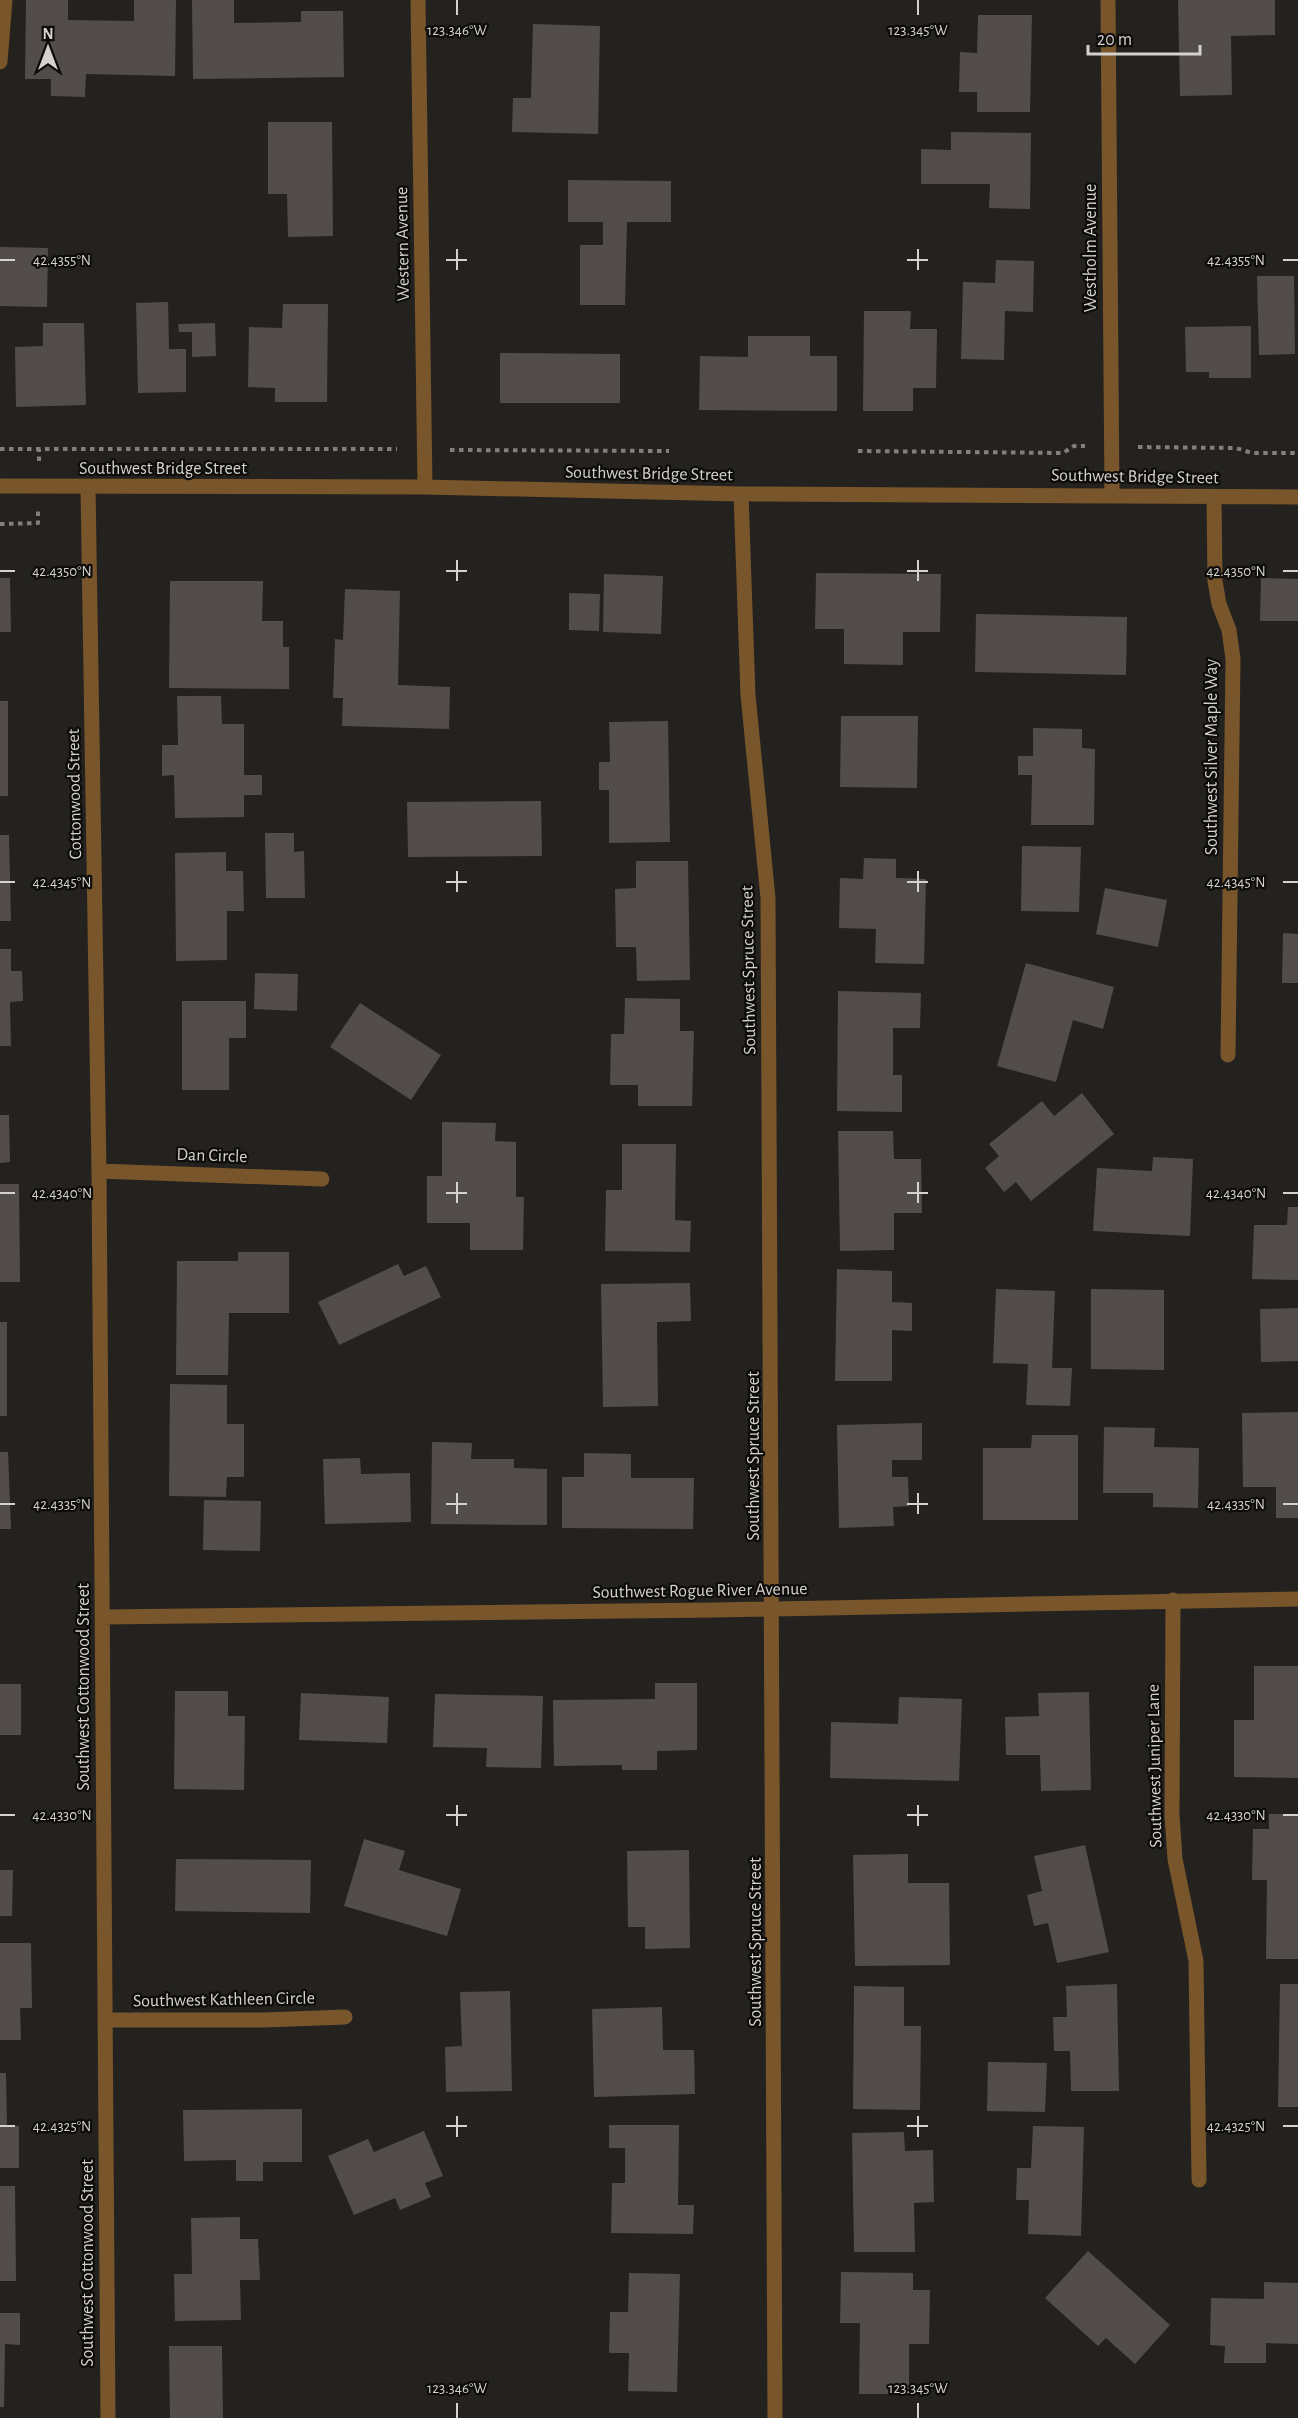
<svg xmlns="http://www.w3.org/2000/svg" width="1298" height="2418" font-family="'Alegreya Sans',sans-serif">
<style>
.building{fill:#524d4a}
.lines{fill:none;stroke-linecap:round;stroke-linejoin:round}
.path{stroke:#82807d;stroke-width:4;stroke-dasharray:4.5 4.5;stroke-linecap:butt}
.minor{stroke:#79552b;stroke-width:15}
.ticks{fill:none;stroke:#d4d2cf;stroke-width:2}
.labels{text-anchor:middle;stroke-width:4.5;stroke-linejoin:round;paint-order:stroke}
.street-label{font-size:18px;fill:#d4d2cf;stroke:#0d0c0a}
.ticks-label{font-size:15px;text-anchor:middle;fill:#d4d2cf;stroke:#0d0c0a;stroke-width:4.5;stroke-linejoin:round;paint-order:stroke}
</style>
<rect width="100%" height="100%" fill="#24221e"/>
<path class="building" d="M26,0H68V20L134,21V0H176L175,76L86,74L85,97L51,96V79H25Z
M192,0H234V23L301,22V11H343L344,77L193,79Z
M1178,0H1275V35L1231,36L1232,95L1180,96Z
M978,15H1032L1030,112H977V92H959L960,52L977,53Z
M533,24L600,26L598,134L512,132L513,98H531Z
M268,122H332L333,236L288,237L287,194H268Z
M951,132L1031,133L1030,209L989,208L990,184H921V149L951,150Z
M568,180L671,181V222H627L625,305H580V245H603V222H568Z
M0,247L48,248L47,307L0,306Z
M996,260L1034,261L1033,312L1005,311L1004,360L961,359L963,282L995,283Z
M1257,276H1294L1295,354L1259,355Z
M168,302L169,349H186V392L138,393L136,303Z
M283,304H328L327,402H275V388L248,387L249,327L282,328Z
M864,311H911L910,329H937L936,388H913V411H863Z
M43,323H84L86,405L16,407L15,347L43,346Z
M215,323L216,356L192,357V332H179L178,324Z
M1251,326V378H1209V372H1186L1185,327Z
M748,336H810V356H837V411L699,410L700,356L748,357Z
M500,353L620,354V403H500Z
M816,573L941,574L940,632H903V665L844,664V629H815Z
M604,574L663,576L661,634L603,632Z
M0,578H10L11,632H0Z
M1261,578L1298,579V621H1260Z
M170,581H263L262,621H283V647H289V689L169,688Z
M345,589L400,591L398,685L450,687L449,729L342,726L343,698H333L335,639L343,640Z
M569,593L600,594L599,631L569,630Z
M976,614L1127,617L1126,675L975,672Z
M177,696H221L222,724H244V775H262V795H244V817L175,818L174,775L162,776V745H178Z
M0,701H8V796H0Z
M841,716H918L917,788L840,787Z
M668,721L670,842L609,843V790H599V762H610L609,722Z
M1033,728L1082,729V748L1095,749L1094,825H1031L1032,775H1018V756H1033Z
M541,801L542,856L408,857L407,802Z
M265,833H294V852L304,851L305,898H266Z
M0,835H9L11,921H0Z
M1022,846L1081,847L1079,912L1021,911Z
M226,852V871H243L244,911H227V960L176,961L175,853Z
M864,858L896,859V878L926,879L924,964L875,963L876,929L839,928L840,878L863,879Z
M636,861H688L690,980L637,981L636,947H616L615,889L636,888Z
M1105,888L1167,900L1158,947L1096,934Z
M1283,933L1298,934V983H1282Z
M0,949H11V971H22L23,1001L10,1002L11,1046H0Z
M1026,963L1114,987L1103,1029L1073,1020L1056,1082L997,1066Z
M255,973L298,974L297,1011L254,1009Z
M838,991L921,993L920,1028H893V1075H902V1112L837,1111Z
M625,998L680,999V1031H694L692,1106H638V1085H610L611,1034H624Z
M182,1001H246V1038H229V1090H182Z
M360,1003L441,1055L411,1100L330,1047Z
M1082,1093L1114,1134L1031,1201L1016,1182L1004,1192L985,1168L999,1156L989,1144L1042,1101L1054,1116Z
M0,1115H9L10,1162L0,1163Z
M442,1122L496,1123L495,1141L516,1142V1197H524L523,1250H470V1223H427V1176H442Z
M838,1131H893L894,1159H921L922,1213H894V1250L840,1251Z
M622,1144H676L675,1220L691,1221L690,1252L605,1251L606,1190H622Z
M1153,1157L1193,1159L1190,1236L1093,1231L1097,1168L1152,1171Z
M0,1184H19L20,1282H0Z
M1288,1207H1298V1280L1252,1279L1254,1225H1287Z
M238,1252H289V1313H229L228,1375H176L177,1261H238Z
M398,1264L404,1276L426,1266L441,1297L339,1345L318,1302Z
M837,1269L892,1271V1302L912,1303V1331L892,1330V1381H835Z
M690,1283L691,1321L657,1322L658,1406L603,1407L601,1284Z
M996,1289L1055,1291L1052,1368H1072L1070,1406L1026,1405L1028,1364L993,1363Z
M1091,1289L1164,1290V1370L1091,1369Z
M1298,1308V1361L1261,1362L1260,1309Z
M0,1322H7V1416H0Z
M170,1384L227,1385V1424H244V1477H227L226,1497L169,1496Z
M1298,1412V1518H1276V1487H1243L1242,1413Z
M922,1423V1460H892V1477H908L909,1506L893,1507L894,1526L839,1528L837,1425Z
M1104,1427L1155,1428L1154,1447L1199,1448L1198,1508L1153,1507V1493H1103Z
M1032,1435H1078V1520H983V1448H1031Z
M432,1442L472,1443L471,1459H514V1468L547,1469V1525L431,1524Z
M0,1452H8L11,1529H0Z
M584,1453L631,1454V1478H694L693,1529L562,1528V1477H584Z
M360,1458L361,1474L410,1473L411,1522L325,1524L323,1459Z
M204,1500L261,1501L260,1551L203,1550Z
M1254,1666H1298V1778L1234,1777V1720H1254Z
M655,1683H697V1750L657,1751V1770H622V1765L554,1766L553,1700L655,1699Z
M0,1684H21V1735H0Z
M175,1691H228V1716H245L244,1790L174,1789Z
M1089,1692L1091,1790L1041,1791L1040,1755H1006L1005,1717L1039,1716L1038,1693Z
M301,1693L389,1697L387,1743L299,1740Z
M435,1694L543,1696L541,1768L486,1767L487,1748L433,1747Z
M899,1697L962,1699L959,1781L830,1778L831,1722L898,1724Z
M1269,1814H1298V1959H1266L1267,1880H1252L1253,1829H1269Z
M364,1839L405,1851L399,1870L461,1889L447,1936L344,1906Z
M1085,1845L1109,1952L1057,1963L1048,1923L1034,1926L1027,1895L1042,1891L1034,1856Z
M689,1850L690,1948L645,1949V1927H628L627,1851Z
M908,1854V1883H949L950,1965L855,1966L853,1855Z
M176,1859L311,1860L310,1913L175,1911Z
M0,1870H13L12,1916H0Z
M0,1943H31L32,2008H20L21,2040H0Z
M1117,1984L1119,2091H1071L1070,2051H1054L1053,2017H1067L1066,1986Z
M1280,1984H1298V2107H1278Z
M854,1986L904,1987V2026H921L920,2110L853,2109Z
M510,1991L512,2091L446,2092L445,2047L462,2046L460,1992Z
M662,2007L663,2050H694L695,2094L594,2097L592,2009Z
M988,2062L1047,2063L1045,2112L987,2111Z
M0,2073H6L7,2126H19V2168H0Z
M302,2109V2162H263V2181H236V2160L184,2161L183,2110Z
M609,2125H679L678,2205H694L693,2234L611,2233L612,2183H625V2148H609Z
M1033,2126L1084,2127L1081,2236L1028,2234L1029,2200H1016L1017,2168H1031Z
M424,2131L443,2176L425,2183L431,2197L400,2210L395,2198L354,2215L328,2156L368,2139L374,2152Z
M904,2132L905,2151L933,2150L934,2202L914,2203L915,2252H854L852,2133Z
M0,2186H15L16,2281H0Z
M240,2217V2239H258L260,2280H240L241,2320L175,2321L174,2274H192L191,2218Z
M1088,2251L1170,2325L1135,2364L1106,2338L1098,2346L1045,2298Z
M841,2272L913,2273V2290H930L929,2344H909V2394H859L860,2323H840Z
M629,2273L680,2274L677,2392L628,2391L629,2353H609L610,2312H628Z
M1264,2282L1298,2283V2344L1266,2343V2363H1224L1225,2346L1210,2345L1211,2298L1264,2299Z
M0,2313H20V2345L5,2344L4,2407H0Z
M169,2346H222L223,2418H170Z"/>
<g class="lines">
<path class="path" d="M1138,447L1236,448L1252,453H1298
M0,449H39
M450,450L669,451
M858,451L1063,453L1074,446H1085
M39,461V449H397
M0,524L38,523V511"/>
<path class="minor" d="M418,0L425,487
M1108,0L1112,495
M0,62L5,0
M0,486L425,487L741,494L1298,497
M88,487L99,1171L108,2418
M741,494L748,695L768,898L775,2418
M1214,497L1215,581L1219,604L1229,630L1233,659L1228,1055
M99,1171L322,1179
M1173,1600L1172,1815L1175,1859L1196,1961L1199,2180
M102,1617L716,1610L1298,1599
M105,2020H265L345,2017"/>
</g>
<path class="ticks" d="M457,0V15M918,0V15M457,249V270M918,249V270M0,260H15M446,260H467M907,260H928M1283,260H1298M457,560V581M918,560V581M0,571H15M446,571H467M907,571H928M1283,571H1298M457,871V892M918,871V892M0,882H15M446,882H467M907,882H928M1283,882H1298M457,1182V1203M918,1182V1203M0,1193H15M446,1193H467M907,1193H928M1283,1193H1298M457,1493V1514M918,1493V1514M0,1504H15M446,1504H467M907,1504H928M1283,1504H1298M457,1805V1826M918,1805V1826M0,1815H15M446,1815H467M907,1815H928M1283,1815H1298M457,2116V2137M918,2116V2137M0,2126H15M446,2126H467M907,2126H928M1283,2126H1298M457,2403V2418M918,2403V2418"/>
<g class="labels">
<g class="street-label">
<text transform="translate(402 244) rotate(-91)" y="6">Western Avenue</text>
<text transform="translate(1090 248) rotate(-90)" y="6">Westholm Avenue</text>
<text x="163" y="474">Southwest Bridge Street</text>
<text transform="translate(649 473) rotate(1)" y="6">Southwest Bridge Street</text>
<text transform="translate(1135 476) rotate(1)" y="6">Southwest Bridge Street</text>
<text transform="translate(1211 757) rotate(-90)" y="6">Southwest Silver Maple Way</text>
<text transform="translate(74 794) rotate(-91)" y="6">Cottonwood Street</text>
<text transform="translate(748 970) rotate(-91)" y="6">Southwest Spruce Street</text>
<text transform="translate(212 1155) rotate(2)" y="6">Dan Circle</text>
<text transform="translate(753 1456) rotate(-90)" y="6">Southwest Spruce Street</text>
<text transform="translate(700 1590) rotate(-1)" y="6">Southwest Rogue River Avenue</text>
<text transform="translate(83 1687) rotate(-90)" y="6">Southwest Cottonwood Street</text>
<text transform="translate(1154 1766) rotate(-91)" y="6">Southwest Juniper Lane</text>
<text transform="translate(755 1942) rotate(-90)" y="6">Southwest Spruce Street</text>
<text transform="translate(224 1999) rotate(-1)" y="6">Southwest Kathleen Circle</text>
<text transform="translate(87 2263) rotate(-90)" y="6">Southwest Cottonwood Street</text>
</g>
</g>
<g class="ticks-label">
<text x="457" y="35">123.346°W</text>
<text x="918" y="35">123.345°W</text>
<text x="62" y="265">42.4355°N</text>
<text x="1236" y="265">42.4355°N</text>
<text x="62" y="576">42.4350°N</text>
<text x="1236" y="576">42.4350°N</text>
<text x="62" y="887">42.4345°N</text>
<text x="1236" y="887">42.4345°N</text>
<text x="62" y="1198">42.4340°N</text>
<text x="1236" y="1198">42.4340°N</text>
<text x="62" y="1509">42.4335°N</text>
<text x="1236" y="1509">42.4335°N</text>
<text x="62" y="1820">42.4330°N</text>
<text x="1236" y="1820">42.4330°N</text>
<text x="62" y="2131">42.4325°N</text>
<text x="1236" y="2131">42.4325°N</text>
<text x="457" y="2393">123.346°W</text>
<text x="918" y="2393">123.345°W</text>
</g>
<g transform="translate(48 48)" stroke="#0d0c0a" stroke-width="4.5" paint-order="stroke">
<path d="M0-4.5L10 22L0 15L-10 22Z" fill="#d4d2cf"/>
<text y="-9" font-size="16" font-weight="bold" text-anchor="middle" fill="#d4d2cf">N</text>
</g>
<path d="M1088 45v9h112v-9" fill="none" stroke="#d4d2cf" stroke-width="3"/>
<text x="1097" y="45" font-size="18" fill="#d4d2cf" stroke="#0d0c0a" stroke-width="4.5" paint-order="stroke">20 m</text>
</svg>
